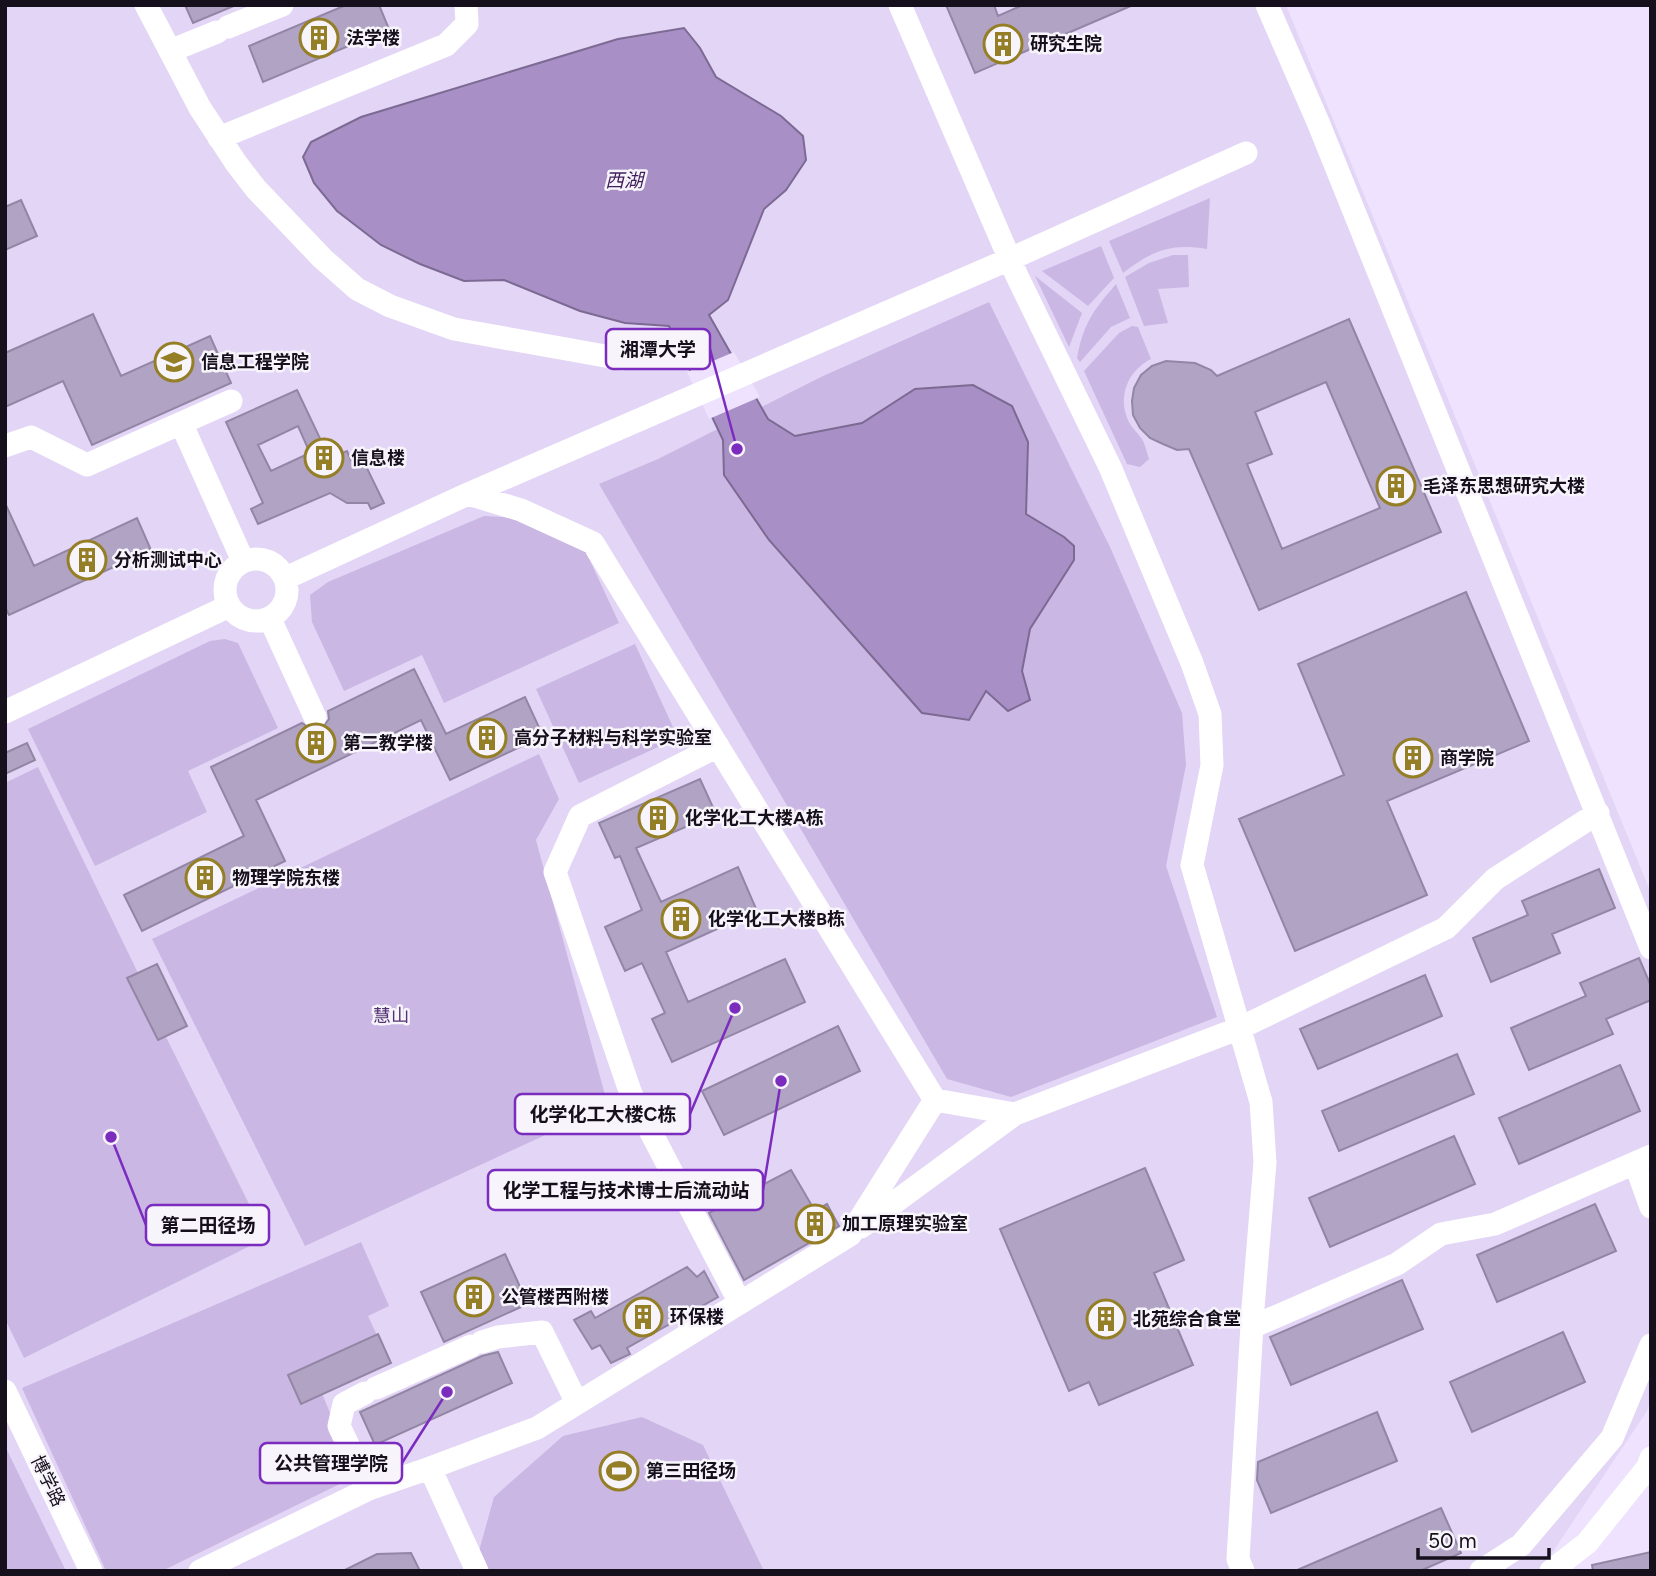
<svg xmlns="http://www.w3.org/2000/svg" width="1656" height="1576" font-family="Figtree,'Noto Sans SC',sans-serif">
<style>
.built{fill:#e3d5f6}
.green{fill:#cab7e3}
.water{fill:#a890c6;stroke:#7c6a93;stroke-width:2}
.pier{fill:#eee2fe}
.building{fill:#b1a3c4;stroke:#9386a5;stroke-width:2;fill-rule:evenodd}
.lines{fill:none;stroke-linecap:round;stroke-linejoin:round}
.minor{stroke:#fff;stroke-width:23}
.labels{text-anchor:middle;stroke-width:5;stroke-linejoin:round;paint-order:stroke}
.poi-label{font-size:18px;font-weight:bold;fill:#15101c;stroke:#f7f4fb;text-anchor:start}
.park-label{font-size:18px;fill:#533274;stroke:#f7f4fb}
.street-label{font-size:18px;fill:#15101c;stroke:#f7f4fb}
.water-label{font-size:19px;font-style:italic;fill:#3f1d5d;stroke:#f7f4fb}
.leader{fill:none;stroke:#7b2cbf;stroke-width:2.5}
.callout-dot{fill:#7b2cbf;stroke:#f7f4fb;stroke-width:2.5}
.callout{fill:#f7f4fb;stroke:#7b2cbf;stroke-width:2.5}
.callout-label{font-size:19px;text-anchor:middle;font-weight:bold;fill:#15101c}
</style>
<rect width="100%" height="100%" fill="#eee2fe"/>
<path class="built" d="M5,5H1286L1651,893V1399L1647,1411L1540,1571H5Z"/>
<path class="green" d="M1210,198L1207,249C1170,243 1152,251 1123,273L1109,241Z
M1101,246L1114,278L1088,306L1042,271Z
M1173,255H1188L1189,287L1158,289L1168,323L1144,326L1125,277L1149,263Z
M1035,276L1082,313L1069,347Z
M1116,284L1130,318L1111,327L1080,362L1077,358C1084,322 1093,311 1116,284Z
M989,302L1110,547L1182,713L1186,765L1166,866L1217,1017L1011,1097L947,1079L599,484L658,459L821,377Z
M1132,326L1138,327L1151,359C1129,370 1117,395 1128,420C1131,428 1140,434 1144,443C1146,448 1147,454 1149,459L1140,467L1127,464L1084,371L1119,333Z
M484,516L518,518L586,552L619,623L444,703L422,655L344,691L312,622L310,595L328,582Z
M225,639L238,643L278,728L188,771L207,812L95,866L28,729L210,641Z
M635,644L678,738L579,783L536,689Z
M539,754L559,799L536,840L608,1106L305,1246L152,939Z
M38,767L138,973L157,964L187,1026L166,1037L266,1238L24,1358L5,1319V783Z
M361,1242L389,1306L368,1316L381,1344L314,1374L356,1476L162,1571H106L22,1388Z
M642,1417L703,1445L764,1571H488L479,1551L494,1497L563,1436Z
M5,1446L66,1571H5Z"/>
<path class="water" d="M684,28L700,48L716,77L781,116L803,136L806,160L786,190L764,209L728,300L709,315L768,419L795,436L862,423L915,389L973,385L1012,406L1028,442L1026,514L1064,537L1074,546V560L1030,629L1022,671L1030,700L1008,711L986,691L969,720L922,713L769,540L724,475L723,440L669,326L625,323L580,311L504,280L464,281L420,264L381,245L337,211L314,183L303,157L311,142L361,117L618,39Z"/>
<path class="pier" d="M734,352L760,397L709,419L687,372Z"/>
<path class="building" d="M185,5H236L193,23Z
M346,5H379L389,29L263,82L249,46Z
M946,5H994L998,16L1023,5H1133L975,73Z
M21,200L37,236L5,250V207Z
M93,314L121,376L210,336L231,383L92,445L63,381L5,407V353Z
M1349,319L1441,532L1259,610L1189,449L1177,450L1163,444L1150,438L1140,428L1133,415L1132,401L1134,388L1141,375L1152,366L1166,361L1195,363L1211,370L1217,376ZM1326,382L1380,508L1282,549L1247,464L1272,454L1255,412Z
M297,390L325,449L336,444L340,454L347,451L351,460L361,456L384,503L371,509L368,503H347L330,493L258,524L251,509L263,503L226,422ZM298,426L310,453L271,471L258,445Z
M5,503L34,566L137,518L151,550L9,615L5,607Z
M1466,592L1529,741L1387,801L1427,895L1295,951L1239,819L1344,775L1298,664Z
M414,669L446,734L525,697L543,736L450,780L421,720L256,800L285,861L142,931L124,895L244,836L211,767L302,723L313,731L321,729L329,719L328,711Z
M27,743L35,760L5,774V753Z
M700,779L716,814L636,848L661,902L738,867L757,911L666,952L688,1002L785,959L805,1002L672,1062L652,1019L665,1013L642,963L625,971L605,927L642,910L620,856L615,858L599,823Z
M1599,869L1615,908L1552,934L1560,953L1491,982L1473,938L1528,915L1522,901Z
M1639,958L1651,986V1000L1606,1019L1613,1034L1529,1070L1511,1028L1586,996L1580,983Z
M157,964L187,1026L158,1040L127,978Z
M1425,975L1442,1016L1318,1069L1300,1029Z
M838,1026L860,1071L724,1135L702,1091Z
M1457,1054L1474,1094L1339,1151L1322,1111Z
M1620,1065L1640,1111L1519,1164L1499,1118Z
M1454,1136L1475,1184L1330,1247L1309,1198Z
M1145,1168L1184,1260L1154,1273L1193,1365L1099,1405L1089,1382L1069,1391L1000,1229Z
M791,1170L815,1211L827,1204L839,1226L744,1280L709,1213Z
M1595,1204L1616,1251L1497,1302L1477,1255Z
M505,1254L527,1302L520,1305L521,1307L444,1342L421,1292Z
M687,1267L697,1277L704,1271L718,1297L627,1348L630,1354L611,1363L600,1345L592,1349L574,1320L591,1311L595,1318Z
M1402,1280L1423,1329L1291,1385L1270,1337Z
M1563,1332L1585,1382L1472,1432L1450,1382Z
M378,1334L391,1363L301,1404L288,1375Z
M498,1352L512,1383L375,1445L360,1412L482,1356Z
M1377,1412L1397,1461L1271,1513L1257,1480L1258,1462Z
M1441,1508L1461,1553L1420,1571H1295Z
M1651,1552V1571H1593L1592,1565Z
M411,1553L420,1571H343L377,1554Z"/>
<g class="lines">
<path class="minor" d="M146,5L200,108L236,163L256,189L323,259L357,289L390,306L454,329L622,359
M900,5L1017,276L1110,467L1192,663L1210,714L1212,765L1192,865L1261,1102L1265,1162L1253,1308L1238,1559L1243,1571
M1267,5L1318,122L1651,948
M228,27L282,5
M170,51L217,32
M219,138L446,45L467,24L466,5
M182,425L243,561
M5,446L31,437L87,465L231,401
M468,494L1010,259L1246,153
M225 590a31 31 0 1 1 62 0a31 31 0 1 1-62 0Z
M270,619L315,717
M5,712L229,606
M718,746L580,816L555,872L631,1094L740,1303
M935,1100L1015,1114L1240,1028L1446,928L1495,879L1598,813
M1635,1163L1651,1207
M861,1227L1015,1114
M1252,1327L1397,1264L1441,1234L1495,1224L1651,1156
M482,1342L498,1337L542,1332L577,1403
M376,1388L471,1346
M5,1391L91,1571
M365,1393L344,1404L339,1426L369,1489
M430,1468L477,1571
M200,1571L369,1489L430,1468L537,1428L850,1235L935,1100L593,543L521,510L468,494L286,578
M1481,1571L1521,1545L1612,1438L1651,1345
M1551,1571L1587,1543L1648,1467L1651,1458"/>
</g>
<defs>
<symbol id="building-ring" viewBox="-11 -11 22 22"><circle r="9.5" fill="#f7f4fb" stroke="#947f26" stroke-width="1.5"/><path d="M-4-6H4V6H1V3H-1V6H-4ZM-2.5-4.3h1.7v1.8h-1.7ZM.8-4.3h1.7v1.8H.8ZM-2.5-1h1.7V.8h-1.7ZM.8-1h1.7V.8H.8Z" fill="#947f26"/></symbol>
<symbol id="university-ring" viewBox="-11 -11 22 22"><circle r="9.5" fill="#f7f4fb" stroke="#947f26" stroke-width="1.5"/><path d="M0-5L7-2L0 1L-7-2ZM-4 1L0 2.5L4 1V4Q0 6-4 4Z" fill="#947f26"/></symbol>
<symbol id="stadium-ring" viewBox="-11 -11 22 22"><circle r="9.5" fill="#f7f4fb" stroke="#947f26" stroke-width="1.5"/><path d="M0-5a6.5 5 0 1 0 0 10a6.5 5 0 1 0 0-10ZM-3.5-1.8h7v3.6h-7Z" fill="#947f26"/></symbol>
</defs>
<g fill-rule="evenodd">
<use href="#building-ring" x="297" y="16" width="44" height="44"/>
<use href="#building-ring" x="981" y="22" width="44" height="44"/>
<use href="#university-ring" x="152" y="340" width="44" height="44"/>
<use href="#building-ring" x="302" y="436" width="44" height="44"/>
<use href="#building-ring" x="1374" y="464" width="44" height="44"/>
<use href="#building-ring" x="65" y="538" width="44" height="44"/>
<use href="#building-ring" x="465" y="716" width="44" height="44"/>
<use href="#building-ring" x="294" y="721" width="44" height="44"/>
<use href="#building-ring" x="1391" y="736" width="44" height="44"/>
<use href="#building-ring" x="636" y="796" width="44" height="44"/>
<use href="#building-ring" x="183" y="856" width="44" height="44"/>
<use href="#building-ring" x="659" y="897" width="44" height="44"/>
<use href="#building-ring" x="793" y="1202" width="44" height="44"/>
<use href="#building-ring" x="452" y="1275" width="44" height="44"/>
<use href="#building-ring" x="621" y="1295" width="44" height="44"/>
<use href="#building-ring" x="1084" y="1297" width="44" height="44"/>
<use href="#stadium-ring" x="597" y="1449" width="44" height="44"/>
</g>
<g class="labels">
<g class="poi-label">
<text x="346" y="44">法学楼</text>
<text x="1030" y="50">研究生院</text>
<text x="201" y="368">信息工程学院</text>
<text x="351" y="464">信息楼</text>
<text x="1423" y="492">毛泽东思想研究大楼</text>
<text x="114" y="566">分析测试中心</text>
<text x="514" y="744">高分子材料与科学实验室</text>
<text x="343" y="749">第二教学楼</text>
<text x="1440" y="764">商学院</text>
<text x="685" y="824">化学化工大楼A栋</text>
<text x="232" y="884">物理学院东楼</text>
<text x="708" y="925">化学化工大楼B栋</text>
<text x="842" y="1230">加工原理实验室</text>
<text x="501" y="1303">公管楼西附楼</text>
<text x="670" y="1323">环保楼</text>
<text x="1133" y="1325">北苑综合食堂</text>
<text x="646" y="1477">第三田径场</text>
</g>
<g class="park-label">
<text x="391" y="1022">慧山</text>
</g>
<g class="street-label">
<text transform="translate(48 1481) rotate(64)" y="6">博学路</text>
</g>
<g class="water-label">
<text x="624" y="187">西湖</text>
</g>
</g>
<path class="leader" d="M737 449L710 349M735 1008L690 1114M781 1081L763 1190M111 1137L146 1225M447 1392L402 1463"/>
<g class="callout-dot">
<circle cx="737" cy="449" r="7"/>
<circle cx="735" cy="1008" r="7"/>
<circle cx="781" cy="1081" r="7"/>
<circle cx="111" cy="1137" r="7"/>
<circle cx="447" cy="1392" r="7"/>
</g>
<g class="callout">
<rect x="606" y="329" width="104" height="40" rx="7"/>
<rect x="515" y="1094" width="175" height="40" rx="7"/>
<rect x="488" y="1170" width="275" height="40" rx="7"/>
<rect x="146" y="1205" width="123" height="40" rx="7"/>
<rect x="260" y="1443" width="142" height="40" rx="7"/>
</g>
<g class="callout-label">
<text x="658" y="356">湘潭大学</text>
<text x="603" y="1121">化学化工大楼C栋</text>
<text x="626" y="1197">化学工程与技术博士后流动站</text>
<text x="208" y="1232">第二田径场</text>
<text x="331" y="1470">公共管理学院</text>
</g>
<rect width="1656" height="1576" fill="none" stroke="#15101c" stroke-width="14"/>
<path d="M1418 1548v10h131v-10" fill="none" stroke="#15101c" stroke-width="3.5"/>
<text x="1428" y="1548" font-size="21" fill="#15101c" stroke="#f7f4fb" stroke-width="5" paint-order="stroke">50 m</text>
</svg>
